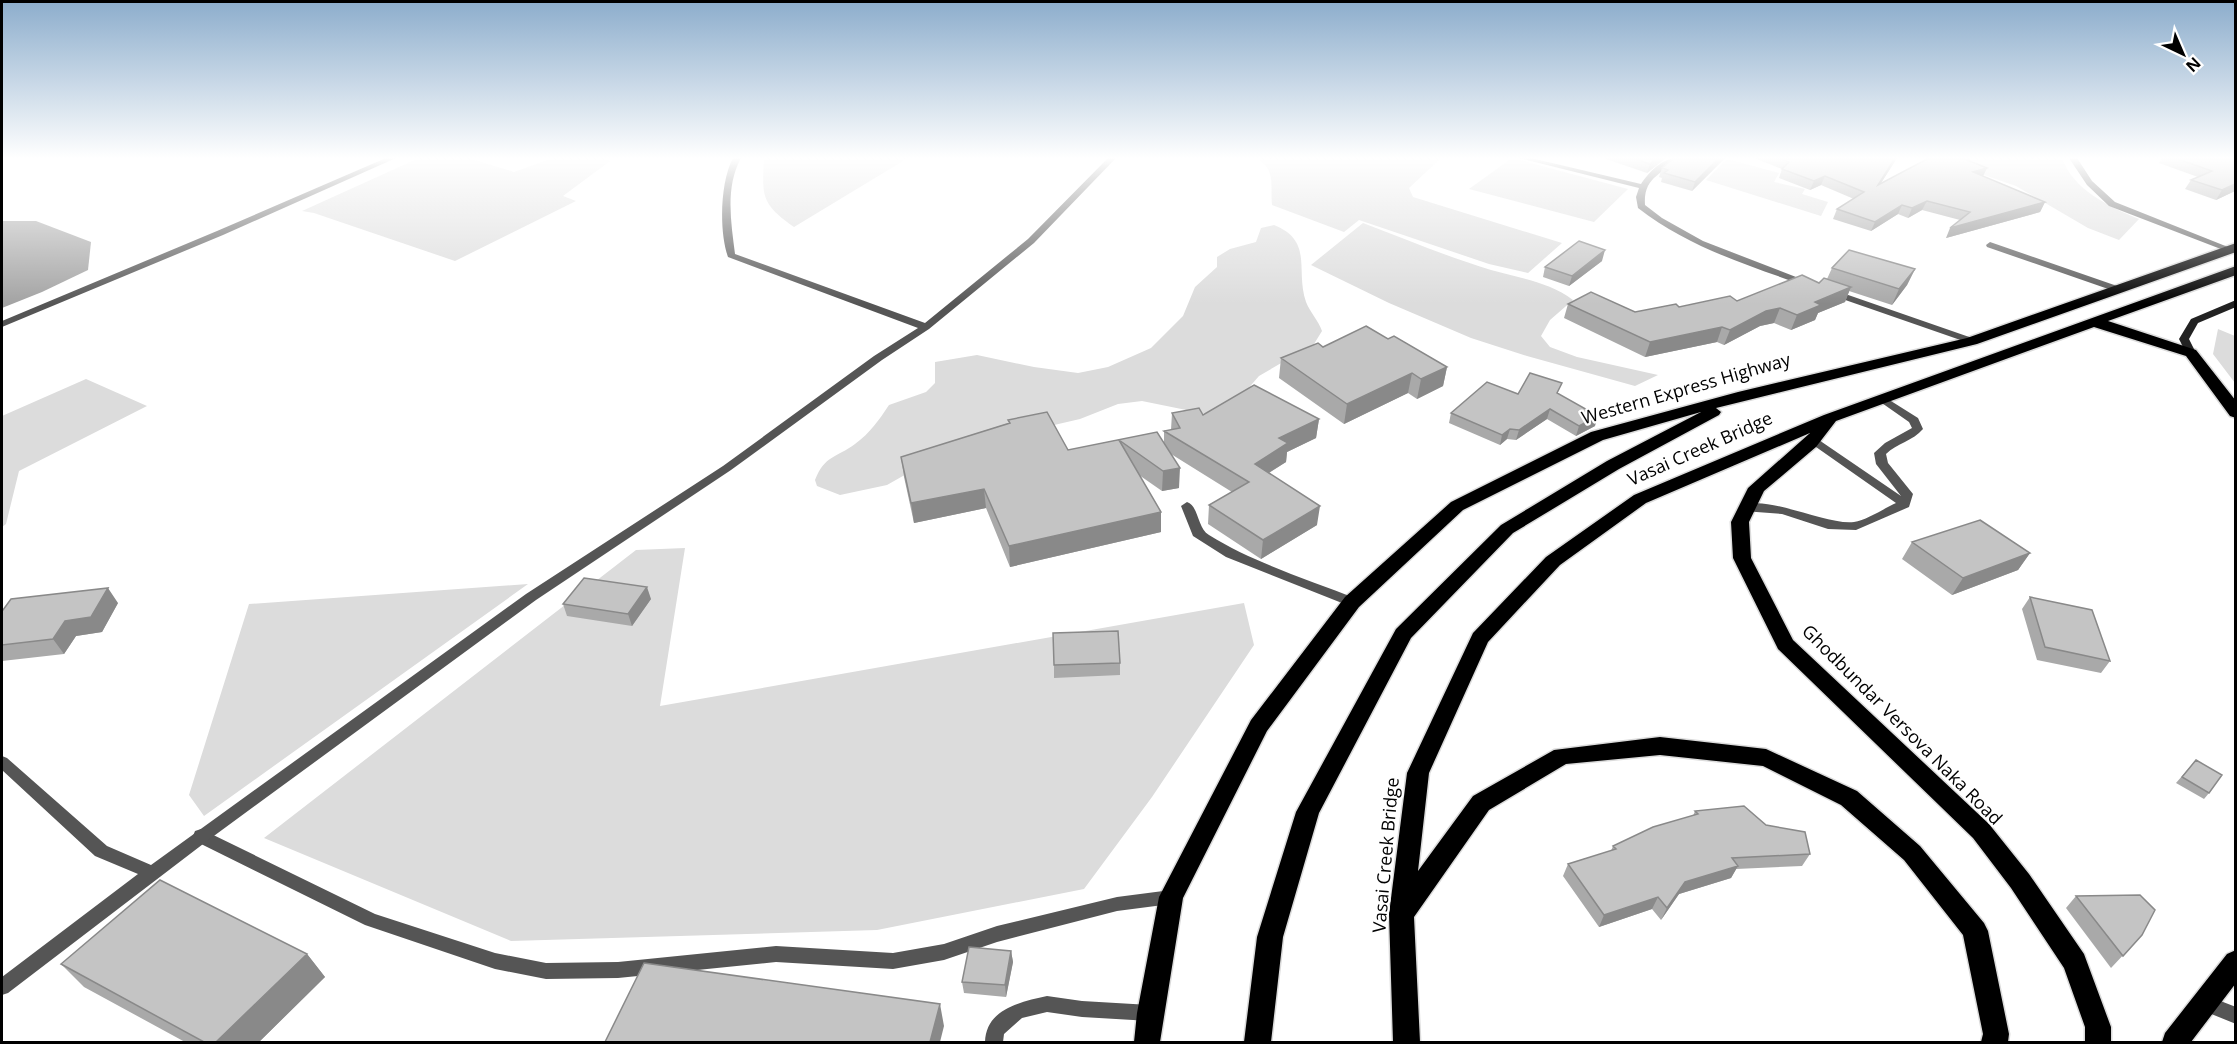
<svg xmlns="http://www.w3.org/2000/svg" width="2237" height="1044" font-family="'Open Sans',sans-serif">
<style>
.green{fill:#dcdcdc}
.water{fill:#a3a3a3}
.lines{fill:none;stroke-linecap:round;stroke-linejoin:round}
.highway-casing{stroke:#dbdbdb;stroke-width:3}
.lane{fill:#555;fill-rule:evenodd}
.street{fill:#555;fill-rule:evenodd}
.secondary{fill:#222;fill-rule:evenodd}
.highway{fill:#000;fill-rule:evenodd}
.wall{fill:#a9a9a9}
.shaded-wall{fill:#898989}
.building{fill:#c4c4c4;stroke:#898989;stroke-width:1.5}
.labels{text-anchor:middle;stroke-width:4.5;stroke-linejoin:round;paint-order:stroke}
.street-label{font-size:18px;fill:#000;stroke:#fff}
</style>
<rect width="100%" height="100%" fill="#fff"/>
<path class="green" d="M419,158H468L514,172L553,158H604L610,161L563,196L576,201L455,261L314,213L302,211Z
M764,158H908L794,227C761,204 762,196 764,158Z
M1253,158H1441L1409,188L1413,197L1562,243L1528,273L1489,264L1359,220L1344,232L1272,205C1270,185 1277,166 1253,158Z
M1512,158L1628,189L1594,222L1469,189Z
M1935,158H2062C2073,190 2110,207 2139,219L2119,240L2088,228L2016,186Z
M1727,159L1779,173L1774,182L1805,189L1802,194L1828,202L1821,216L1706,180Z
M1363,223C1405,239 1448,257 1491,270C1519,278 1549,282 1573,300L1550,320L1541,336L1550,347L1577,357L1658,375L1635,386L1527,356L1471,338L1389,303L1311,265Z
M1274,225C1314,241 1295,270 1306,302C1310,312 1318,320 1322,331L1314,344L1259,376L1239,399L1206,414L1142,401L1118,404L1080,419L1024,432L917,468L887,485L840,495L817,486L815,480C825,455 836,458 855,444C870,433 879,420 889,405L926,392L935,383V362L977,355L1034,367L1078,373L1108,367L1151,348L1183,316L1195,287L1217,267V257L1230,249L1256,242L1261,228Z
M2218,329L2235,336V383L2213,354Z
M86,379L147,406L19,471L6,524L2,527V416Z
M685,548L660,706L1244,603L1254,645L1152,797L1084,889L877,930L511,941L264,838L636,550Z
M528,584L204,816L189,795L249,604Z"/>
<path class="water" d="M2,221H36L91,242L88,270L42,292L2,308Z"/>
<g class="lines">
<defs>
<path id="highway" d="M2236,243V252L1977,344L1716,408L1721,412L1719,415L1619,469L1513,533L1411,638L1319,813L1283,937L1271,1042H1244L1257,937L1296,812L1396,629L1501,525L1607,461L1701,412L1603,440L1463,510L1359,607L1267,731L1183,898L1160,1042H1134L1137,1013L1159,897L1251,720L1345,597L1451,502L1591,432L1738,392L1967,338Z
M2236,266V275L2108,321L2196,350L2236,401V418L2230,416L2186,356L2094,327L1836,421L1816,447L1764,491L1749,522L1751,558L1793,640L1989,824L2029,874L2084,954L2111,1027V1042H2085V1027L2064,968L2011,888L1973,838L1778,649L1733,558L1731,522L1748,488L1810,433L1646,503L1560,565L1488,642L1429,773L1418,871L1473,796L1554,750L1660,737L1766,749L1857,791L1920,846L1984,923L1988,931L2009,1034L2008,1042H1981L1983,1034L1963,935L1904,860L1841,805L1763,766L1660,755L1566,764L1489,810L1414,917L1420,1042H1393L1389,914L1407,773L1473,633L1546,557L1634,495L1824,415Z
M2236,950V983L2191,1042H2162L2165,1033L2227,954Z"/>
</defs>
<use href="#highway" class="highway-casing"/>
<path class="lane" d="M386,158H396L223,235L2,327V321L217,231Z
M1519,158H1531L1641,184C1649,172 1662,158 1678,158C1663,175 1643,176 1645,205L1662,218L1703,241L1814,284L1812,286H1806C1747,265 1688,247 1638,208L1636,197L1639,188Z
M2069,158H2077L2092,181L2115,202L2233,249L2229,252L2226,251L2109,206L2087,185Z
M1990,242L2120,287L2122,289L2120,291H2114L1987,247L1986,245Z
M1831,289L1975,339L1977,341L1972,344L1969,343L1828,294L1826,292Z
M1883,396L1918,418L1923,429C1913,441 1897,443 1886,454L1888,463L1913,494L1909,507L1856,530L1828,529L1782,514L1743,511L1741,508C1759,491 1827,526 1854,522C1867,520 1883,509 1896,503L1806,440L1812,437L1816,438L1901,496L1876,464L1874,453L1885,443L1912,428L1909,422L1879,401L1878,399L1879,397Z
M1187,502C1199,506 1197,528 1209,535C1254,563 1307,579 1357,599L1358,602L1357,605H1347L1226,557L1193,536L1181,506Z
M201,829L375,914L495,953L546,963L618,962L776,946L893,953L944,944L997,926L1117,897L1171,890L1177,892L1179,897L1177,902L1171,904L1117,911L997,942L944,960L893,969L776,962L618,978L546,979L495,969L365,925L195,841L193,836L195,831Z
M2205,995L2236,1007V1024L2199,1009L2196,1003L2199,997Z
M1047,996L1082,1001L1150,1005L1156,1007L1159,1013L1156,1019L1150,1021L1082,1017L1047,1012L1022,1018L1004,1034L1003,1042H985C986,1009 1020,1002 1047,996Z"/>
<path class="street" d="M733,158H741C725,187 731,222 735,254L925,323L1028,239L1108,158H1116L1034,243L929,329L882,360L731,470L536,600L207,841L8,993L2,995V977L138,874L95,856L2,770V756L7,758L107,846L151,865L526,594L723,466L874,356L918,328L728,257C719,232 720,182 733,158Z"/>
<path class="secondary" d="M2236,300V307L2198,323L2189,339L2196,353L2195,355H2187L2179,339L2191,319Z"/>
<use href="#highway" class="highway"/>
</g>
<path class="wall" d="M1603,158H1670H1666L1647,173Z
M1725,158L1692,191L1661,182L1662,178L1659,177L1662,168Z
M1754,158H1897L1881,183L1987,168L1983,176L2045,202L2040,212L1946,238L1960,220L1922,210L1908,218L1898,214L1871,231L1833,219L1837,209L1854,199L1821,185L1810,190L1779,178L1782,169Z
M2162,158H2235V191L2216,200L2185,189L2191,180L2198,177L2159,163Z
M1602,261L1569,286L1543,277L1545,267Z
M1832,268L1915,269L1907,285L1892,305L1849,291L1845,302L1818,313L1815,320L1791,330L1774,323L1760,326L1724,345L1717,342L1645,357L1564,318L1568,304L1635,312L1737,301L1819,283L1827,279Z
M1388,339L1447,367L1443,386L1417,399L1408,393L1344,424L1279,378L1281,358L1323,347Z
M1518,394H1559L1595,426L1576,436L1547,419L1516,440L1507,439L1500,445L1449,423L1451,413Z
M1172,413L1319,419L1316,438L1287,452L1286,462L1269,473L1317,525L1261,559L1208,524L1209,505L1232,492L1171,454L1179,488L1162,491L1139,475L1161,512V532L1010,567L986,508L914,523L904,477L901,457L1009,423L1008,420L1068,450L1157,432L1164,443V431L1171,430Z
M1912,542L2030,553L2018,570L1952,595L1902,559Z
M2030,597L2110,661L2101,673L2037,660L2022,609Z
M651,599L632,626L567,616L563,604Z
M118,603L102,632L76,636L64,654L2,661V610Z
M1120,663V675L1054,678V665Z
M2196,760L2209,793L2204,799L2176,783Z
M1695,811L1766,825L1810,854L1802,866L1736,869L1731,878L1679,894L1661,920L1652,909L1599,927L1563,876L1568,864L1611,851L1613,846L1693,816Z
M2076,896L2142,935L2111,968L2066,908Z
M1011,951L1013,962L1006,997L964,993L962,982Z
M307,954L325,977L259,1042H185L84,987L61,964Z"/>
<path class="shaded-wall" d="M1657,158H1670H1666L1647,173L1650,164Z
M1719,158H1725L1692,191L1695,182Z
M1895,158H1897L1874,194L1878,185Z
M1987,168L1982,178L1973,172Z
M1825,176L1821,185L1810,190L1814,181Z
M2235,184V191L2216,200L2222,190Z
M1927,201L1922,210L1908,218L1912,208Z
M2045,202L2040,212L1946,238L1950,228Z
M1902,205L1898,214L1871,231L1875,222Z
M1605,250L1602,261L1569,286L1572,276Z
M1915,269L1907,285L1892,305L1899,289Z
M1851,287L1845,302L1818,313L1815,320L1791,330L1797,315L1815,302Z
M1780,308L1774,323L1760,326L1724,345L1730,330L1766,311Z
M1722,327L1717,342L1645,357L1650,342Z
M1447,367L1443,386L1417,399L1421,379Z
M1412,373L1408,393L1344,424L1347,404Z
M1550,409L1547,419L1516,440L1519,430Z
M1598,416L1595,426L1576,436L1579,426Z
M1319,419L1316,438L1287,452L1286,462L1254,482L1255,464L1279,438Z
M1510,429L1507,439L1500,445L1502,435Z
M1180,468L1179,488L1162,491L1163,471Z
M984,489L986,508L914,523L911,503Z
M1320,506L1317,525L1261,559L1263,540Z
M1161,512V532L1010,567L1009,546Z
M2030,553L2018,570L1952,595L1963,578Z
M647,587L651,599L632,626L628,614Z
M108,588L118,603L102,632L76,636L64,654L53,639L65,621Z
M1738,866L1731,878L1679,894L1661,920L1667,908L1685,882Z
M1658,897L1652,909L1599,927L1604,915Z
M1011,951L1013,962L1006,997L1005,985Z
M307,954L325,977L259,1042H216Z
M940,1004L944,1026L940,1042H930Z"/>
<path class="building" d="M1632,158H1657L1650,164Z
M1674,158H1719L1695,182L1664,173L1668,170L1662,168Z
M1779,158H1895L1878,185L1929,158H1962L1987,168L1973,172L2045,202L1950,228L1970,212L1927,201L1912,208L1902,205L1875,222L1837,209L1864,192L1825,176L1814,181L1782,169L1789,162Z
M2175,158H2235V184L2222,190L2191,180L2212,171Z
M1579,241L1605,250L1572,276L1545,267Z
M1849,250L1915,269L1899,289L1832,268Z
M1802,275L1819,283L1824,278L1851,287L1815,302L1821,305L1797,315L1780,308L1766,311L1730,330L1722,327L1650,342L1568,304L1591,292L1635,312L1676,304L1679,307L1730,296L1737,301Z
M1366,326L1388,339L1394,336L1447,367L1421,379L1412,373L1347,404L1281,358L1318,343L1323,347Z
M1530,373L1562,383L1557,393L1598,416L1579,426L1550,409L1519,430L1510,429L1502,435L1451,413L1487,382L1518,394Z
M1254,385L1319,419L1279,438L1288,443L1255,464L1320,506L1263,540L1209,505L1249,482L1164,431L1180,428L1172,413L1199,408L1203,415Z
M1047,412L1068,450L1157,432L1180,468L1163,471L1119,440L1161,512L1009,546L984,489L911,503L901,457L1010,423L1008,420Z
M1980,520L2030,553L1963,578L1912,542Z
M584,578L647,587L628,614L563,604Z
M108,588L91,617L65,621L53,639L2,645V610H3L11,599Z
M2030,597L2092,610L2110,661L2045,647Z
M1118,631L1120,663L1054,665L1053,633Z
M2196,760L2222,775L2209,793L2182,777Z
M1744,806L1766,825L1805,832L1810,854L1732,858L1738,866L1685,882L1667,908L1658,897L1604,915L1568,864L1616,849L1613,846L1653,827L1698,814L1695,811Z
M160,880L307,954L216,1042H204L61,964Z
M2140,895L2155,910L2142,935L2123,956L2076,896Z
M969,947L1011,951L1005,985L962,982Z
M644,963L940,1004L930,1042H605Z"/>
<linearGradient id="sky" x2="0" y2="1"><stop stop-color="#8cadcc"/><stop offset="0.52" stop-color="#fff"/><stop offset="1" stop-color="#fff" stop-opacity="0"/></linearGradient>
<rect width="2237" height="304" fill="url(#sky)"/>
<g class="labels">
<g class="street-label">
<text transform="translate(1686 389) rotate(-16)" y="6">Western Express Highway</text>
<text transform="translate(1700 449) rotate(-24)" y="6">Vasai Creek Bridge</text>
<text transform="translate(1902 725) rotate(45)" y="6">Ghodbundar Versova Naka Road</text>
<text transform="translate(1386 855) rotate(-85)" y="6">Vasai Creek Bridge</text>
</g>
</g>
<rect width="2237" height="1044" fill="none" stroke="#000000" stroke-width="6"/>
<g transform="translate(2183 54) rotate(136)" stroke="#ffffff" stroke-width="4.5" paint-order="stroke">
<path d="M0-4.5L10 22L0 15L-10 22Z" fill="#000000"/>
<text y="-9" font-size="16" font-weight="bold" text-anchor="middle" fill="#000000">N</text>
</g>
</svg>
